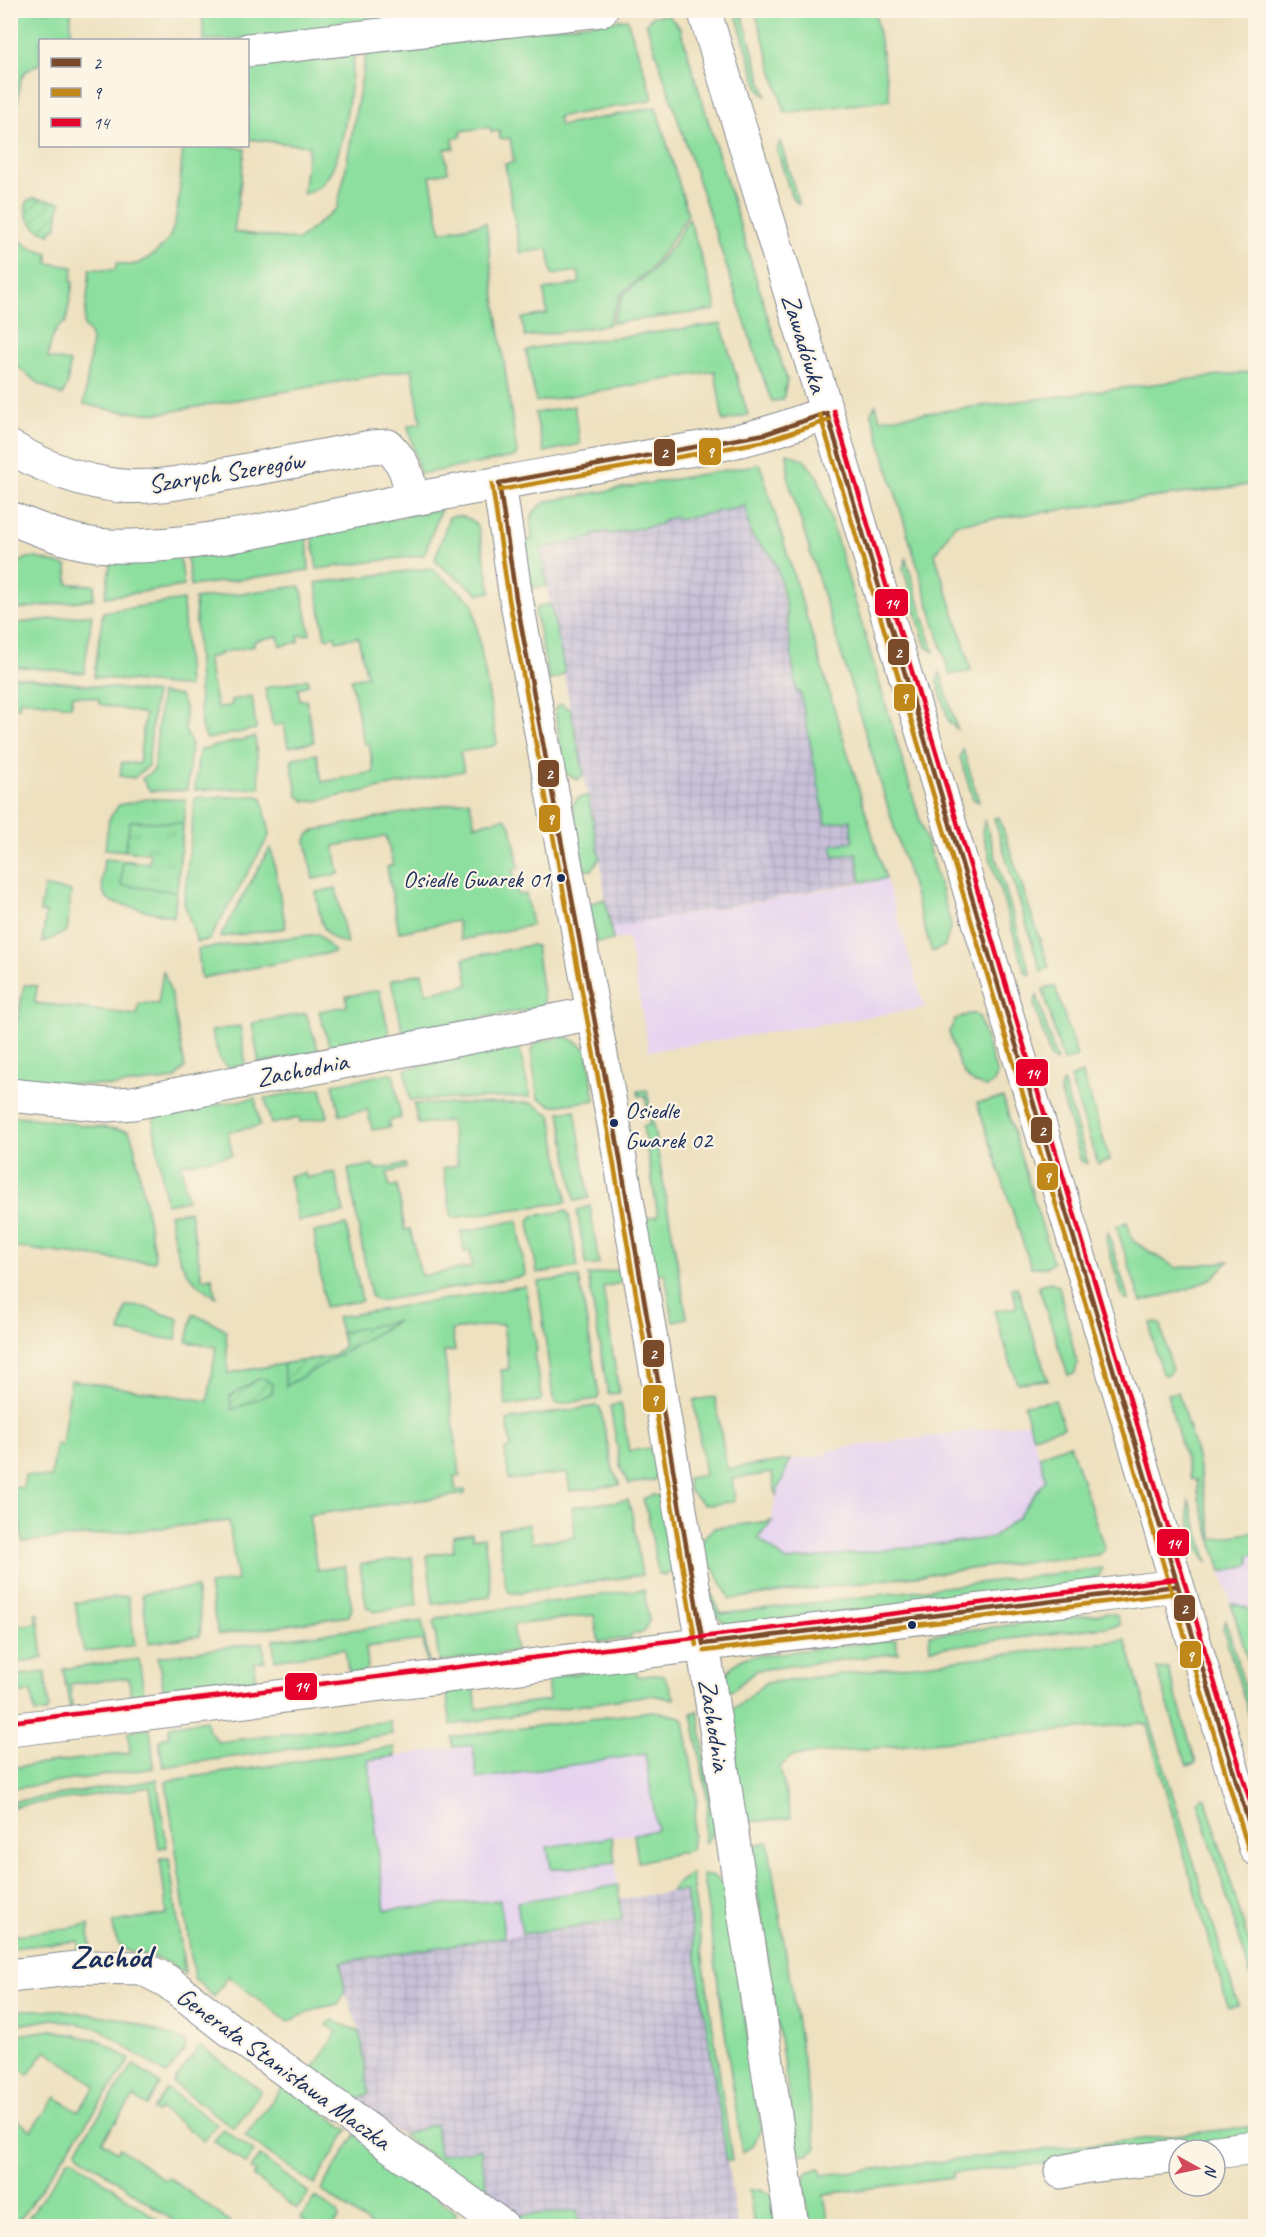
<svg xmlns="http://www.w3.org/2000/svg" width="1266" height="2237" font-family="Caveat,sans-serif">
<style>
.built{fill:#e6d3f0}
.industrial{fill:url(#industrial-grid)}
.grass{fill:#8ddf9f;stroke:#54877e;stroke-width:1.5}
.park{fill:url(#park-tufts);stroke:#54877e;stroke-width:1.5}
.garden{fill:url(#garden-furrows);stroke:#54877e;stroke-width:1.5}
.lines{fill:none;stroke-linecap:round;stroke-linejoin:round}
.minor-casing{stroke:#84888e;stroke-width:35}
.major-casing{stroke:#84888e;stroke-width:35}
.minor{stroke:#fff;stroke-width:33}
.major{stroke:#fff;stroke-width:33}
.bus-1-casing{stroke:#fcf5e5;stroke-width:9}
.bus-2-casing{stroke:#fcf5e5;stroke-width:9}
.bus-3-casing{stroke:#fcf5e5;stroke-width:9}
.bus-1{stroke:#7a4b2a;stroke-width:4.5}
.bus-2{stroke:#c08818;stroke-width:4.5}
.bus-3{stroke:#e4002b;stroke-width:4.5}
.bus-dot{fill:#1b2f5e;stroke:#fcf5e5;stroke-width:2}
.labels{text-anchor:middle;stroke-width:4.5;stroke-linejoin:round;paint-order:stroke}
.bus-label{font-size:24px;fill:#1b2f5e;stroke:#fcf5e5;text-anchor:end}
.street-label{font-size:26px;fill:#1b2f5e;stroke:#fcf5e5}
.district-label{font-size:32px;font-weight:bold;fill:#1b2f5e;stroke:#fcf5e5}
.line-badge{stroke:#fcf5e5;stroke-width:2}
.badge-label{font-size:16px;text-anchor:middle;font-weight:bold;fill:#fff}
</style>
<defs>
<pattern id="industrial-grid" width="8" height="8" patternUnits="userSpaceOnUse" patternTransform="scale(1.5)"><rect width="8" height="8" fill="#c8c0d8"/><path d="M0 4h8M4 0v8" fill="none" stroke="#aba5bc"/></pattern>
<pattern id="park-tufts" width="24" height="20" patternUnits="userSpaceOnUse" patternTransform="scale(1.5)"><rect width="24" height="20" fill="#8ddf9f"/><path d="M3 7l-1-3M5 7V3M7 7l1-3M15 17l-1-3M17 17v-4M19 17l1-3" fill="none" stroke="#79c08b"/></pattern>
<pattern id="garden-furrows" width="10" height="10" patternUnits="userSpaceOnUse" patternTransform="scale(1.5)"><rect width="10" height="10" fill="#8ddf9f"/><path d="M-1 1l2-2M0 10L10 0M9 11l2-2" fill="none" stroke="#79c08b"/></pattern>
</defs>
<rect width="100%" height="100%" fill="#fcf5e5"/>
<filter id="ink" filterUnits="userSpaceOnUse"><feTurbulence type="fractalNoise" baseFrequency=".0167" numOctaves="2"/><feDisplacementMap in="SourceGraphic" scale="12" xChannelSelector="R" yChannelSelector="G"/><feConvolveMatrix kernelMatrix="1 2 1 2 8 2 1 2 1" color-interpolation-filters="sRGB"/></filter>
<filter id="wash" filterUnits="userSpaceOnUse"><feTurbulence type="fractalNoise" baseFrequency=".008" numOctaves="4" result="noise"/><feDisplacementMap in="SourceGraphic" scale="24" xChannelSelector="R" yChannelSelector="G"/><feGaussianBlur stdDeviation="1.35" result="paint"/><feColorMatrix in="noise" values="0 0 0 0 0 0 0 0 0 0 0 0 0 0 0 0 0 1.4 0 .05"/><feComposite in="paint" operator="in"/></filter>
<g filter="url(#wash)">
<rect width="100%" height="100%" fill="#eee1bf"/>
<path class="built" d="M886,879L925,1008L649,1051L628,938L613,940L610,928Z
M1028,1423L1046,1479L1017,1518L991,1538L787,1561L758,1537L772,1521L776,1495L790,1460L826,1455L830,1450Z
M1255,1554V1633L1248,1608L1231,1603L1221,1571H1228L1250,1564L1248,1555Z
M473,1745H643L685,1827L612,1837L622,1920L390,1954L368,1760Z"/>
<path class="industrial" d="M746,506L752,536L773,554L777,568L826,824L850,820L854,841L835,857L856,853L861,882L610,928L600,858L539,549L593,538V534L608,531L609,534L662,523V520L676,517L677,520Z
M686,1890L737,2226H579L577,2211L509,2216L490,2196L485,2179L481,2150L439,2155L402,2135L356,2101L363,2098L360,2032L345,1992L340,1962L622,1920L620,1899Z"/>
<path class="grass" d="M10,11H71V40H40V63L25,72L20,81L11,157Z
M202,11H512L230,40H204Z
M735,11H741L766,96L759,90Z
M755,11H875L890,100L785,113Z
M668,15L680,28L787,380L783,400L772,401L768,392L646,23L653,16Z
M627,19L653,98L648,101L558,117L560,126L656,107L688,214L670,243L649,270L621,294L608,325L525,337L522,318L547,314L544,290L580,283L578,271L552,275L548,249L520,253L505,164L514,162L510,138L500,139L499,131L491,132L490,127L461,131L462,136L453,138L454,148L445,149L448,172L430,176L441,232L486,223L498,321L517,453L514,457L420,474L408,426L421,423L412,369L162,413C135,414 110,411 84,404L92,341L90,333L84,326L90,269L115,270L117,263C121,264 127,266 131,265C146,263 165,247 171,234C181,209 180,172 183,146H231L245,149L234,232L298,240L337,208L344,178L367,49Z
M352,52L354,56C349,89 346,163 320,186C315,190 308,192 303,194L309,146L248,139V62Z
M780,141L799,204L792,198L777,150Z
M689,218L716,305L715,310L612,323L623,295L651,271L673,245Z
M10,226C19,244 29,248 48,254V263L73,267L71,281L73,282L66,322C52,329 50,344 48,358L70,362L67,386L62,396L40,384L11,362Z
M721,324L748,415L723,421L715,371L536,402L526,351L533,348Z
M1255,371V484L955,524L935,555L964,644L971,671L950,675L871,412L876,405L880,419Z
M574,406L580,444L544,452L535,413Z
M787,453L804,460L818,477L951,924L945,946L932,952L789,482Z
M760,464L886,879L861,882L856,853L834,857L832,845L853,841L850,820L826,824L800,692L797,693C789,651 790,606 776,565C771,548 756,545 751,534C748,525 747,515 746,506L677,520L676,517L662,520V524L609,534L607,531L593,534L594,537L540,549L547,586L531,588L523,543L532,539C529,519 529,510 549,501Z
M441,509L424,555L317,569L312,534Z
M457,516C468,517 474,520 479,530L491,592L479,594L437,563L435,559L449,517Z
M307,536L309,570L191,586L187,557Z
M178,556L181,563L184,586L105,597L111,560Z
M33,557L67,566L68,584L95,585L93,599L13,610L18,564L25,559Z
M906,559L934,652L926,647L903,568Z
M431,568L473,603L497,743L493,746L460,752L464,771L316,801H305L298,796L291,762L294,758L317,754L322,782L374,772L369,743L364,744L351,679L367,676L358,637L336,641L335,636L325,638L316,583Z
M300,586L302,591L310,634L298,636L299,642L280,646L278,636L254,641V646L220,653V655L207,658L217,708L232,705L231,700L252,696L256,729L207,739L201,727L195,599Z
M183,600L188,687L94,677L103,612Z
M547,604L551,606L565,672L558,678L549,680L535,611L539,607Z
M92,614L84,673L11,666V624Z
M940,672L957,729L949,722L937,681Z
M11,676L155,693L148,766L134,778L120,776L122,762L139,764L145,714L99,704V699L73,695L71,706L20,700L19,707L11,706Z
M308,679V685L298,688L300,700H306L314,742L288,747L284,724L273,726L265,688Z
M161,693L180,696L185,707V730L191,743L187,790L150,791L142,779L154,770Z
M561,704L571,710L584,774L577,780L565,773L555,711L556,707Z
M255,737L260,788L195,790L199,750Z
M963,749L979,802L973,799L960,757Z
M258,796L262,798L270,834L209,940L197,942L184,903L195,798Z
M588,796L600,858L592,870H584L572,806L578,798Z
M147,799H186L174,917L112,902C97,893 103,874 104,859L149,863L148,875L150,853L105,849L109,819L119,805Z
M469,800L475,825L505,818L511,826L519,868L513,870L518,895L526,894L532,925L461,940L457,921L399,932L387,867L393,865L386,836L334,846L339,874L313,879L306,840L309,834L316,830Z
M999,817L1049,967L1041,972L994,818Z
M985,821L1031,975L1025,972L982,831Z
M271,848L286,928L220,937L269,850Z
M44,887L71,891L67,931L42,943L46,913L40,912Z
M336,888L347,944C319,937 320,917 316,892Z
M605,899L613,940L596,943L589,904Z
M318,934L335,952L201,978L198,949Z
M532,945L536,946L544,1001L541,1007L403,1033L391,980L422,973L426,993L468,985L464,958Z
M163,970L171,993L185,1067L175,1079L114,1086L38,1082L11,1078L10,1019H18L24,985L37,986L35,1003L137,1015L139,1003L158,1004Z
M1055,986L1077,1057L1063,1061L1043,989Z
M379,990L390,1037L330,1048L319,1011L347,1006L346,996Z
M1037,995L1057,1062L1051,1059L1034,1004Z
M306,1013L318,1049L316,1053L259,1063L252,1023Z
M969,1014H975L979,1017L997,1075L994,1082L987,1087C958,1083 957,1055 949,1032L955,1020Z
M240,1026L246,1065L228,1067L220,1060L211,1031Z
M561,1037L570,1038L587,1049L595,1100L553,1106L538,1098L531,1052L537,1042Z
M519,1046L530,1097L410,1100L405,1069Z
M393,1073L401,1118L389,1121L390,1127L372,1130L368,1110L340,1115L333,1084Z
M1082,1073L1110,1160L1098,1164L1070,1078Z
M1063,1082L1088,1164L1081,1161L1060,1090Z
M321,1088L328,1117L300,1122L299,1118L271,1124L265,1098Z
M647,1090L687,1318L673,1321L665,1273L652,1275L643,1219L658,1216L643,1126L650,1125L645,1095L639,1096L638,1091Z
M255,1098L260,1126L228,1132L232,1155L181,1164L187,1200L166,1204L154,1127V1120L157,1115Z
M1003,1098L1053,1262L1048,1267H1031L977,1103Z
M531,1103L551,1115L567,1202L452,1218L443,1168L458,1165L450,1121L418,1124L414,1104Z
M575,1110L589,1198L575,1201L560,1112Z
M11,1115L129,1131L134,1144L155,1257L154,1261H129L11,1247Z
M405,1164L406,1168L387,1173L390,1187L397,1185L405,1230L410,1229L421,1276L472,1267L470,1251L464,1252L461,1232L514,1221H518L525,1274L524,1276L378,1301L371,1296L348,1169L373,1165L375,1170Z
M335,1172L344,1213L298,1221L289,1176L305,1173L306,1178Z
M590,1206L599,1264L586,1266L577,1210Z
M190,1211L202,1279L212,1277L216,1297C177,1274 178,1255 169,1214Z
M566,1211L569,1215L578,1267L537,1273L529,1221L533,1216Z
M1127,1222L1133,1241L1176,1268L1229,1261L1212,1278L1188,1289L1141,1302L1116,1226Z
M346,1225L362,1301L325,1307L314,1232Z
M1108,1232L1129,1301L1123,1298L1106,1240Z
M623,1269L625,1282L603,1287L619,1393L608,1394L588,1275Z
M579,1277L599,1394L597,1399L557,1404L553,1399L538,1282Z
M1050,1282L1059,1286L1077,1364L1075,1373L1068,1375L1038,1285Z
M525,1286L537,1350L534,1355L542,1397L540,1401L506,1406L501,1370L509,1369L503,1324L452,1330L455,1351L444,1352L460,1476L454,1477L456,1491L465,1490V1494L309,1515L317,1570L345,1566L352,1608L349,1616L218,1635L209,1585L237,1580L229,1521L23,1542L19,1518H11L10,1486L23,1488L25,1475L51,1478L56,1444L62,1445L71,1380L208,1401L216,1347L187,1342L193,1314L220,1326L226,1331L228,1373L332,1356L344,1346L337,1317Z
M1017,1287L1048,1380L1017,1383L994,1311L1017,1307L1012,1288Z
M126,1306L144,1307L179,1319L176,1340L120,1332Z
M1155,1322L1161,1325L1172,1370L1167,1375L1162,1374L1151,1335V1323Z
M1178,1392L1196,1453L1213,1539L1255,1532V1554L1248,1555L1250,1564L1228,1571H1221L1199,1498L1197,1480L1191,1479L1167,1394Z
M715,1397L727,1469L790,1460L776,1495L772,1473L732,1479L735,1501L713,1505L703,1504L689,1491L687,1478L705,1475L694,1400Z
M1055,1400L1064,1427L1033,1436L1024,1405Z
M621,1403L629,1451L652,1448L657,1475L654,1480L629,1484L621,1469L610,1406Z
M596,1406L600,1407L613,1470L620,1485L570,1491L567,1473L509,1480L505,1449L511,1448L507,1420Z
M1070,1444L1105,1550L1098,1555L1026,1562L730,1599L714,1569L704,1568L701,1540L714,1528L772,1521L758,1538L787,1561L991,1538L1017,1518L1046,1479L1039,1456Z
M652,1495L658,1496L661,1500L673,1572L663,1576L658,1573L648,1515L643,1499Z
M628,1500L632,1514L642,1575L514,1593L509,1592L506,1587L498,1529L529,1524L532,1543L575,1537L572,1507Z
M1189,1501L1208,1562C1197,1552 1185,1514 1189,1501Z
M472,1533L473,1539L484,1537L491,1590L490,1597L433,1604L427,1555L454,1551L453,1536Z
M412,1557L417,1605L374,1612L366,1606L360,1564Z
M1102,1568L1101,1573L1095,1578L1075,1585L731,1625C711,1620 711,1601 707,1584L721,1614Z
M196,1587C197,1599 203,1625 200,1636L149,1643L142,1594Z
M644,1589L649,1621L644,1632L631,1634V1638L599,1642L594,1615L513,1625L516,1651L439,1662L434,1623L438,1618Z
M128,1596L135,1645L84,1652L75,1603Z
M1231,1603L1248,1608L1255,1633V1685Z
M1107,1613L1116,1614L1120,1625L930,1649L929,1635Z
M35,1614H38L43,1658L11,1663V1627L37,1623Z
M1225,1619L1255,1721V1723L1250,1718L1223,1629Z
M422,1621L429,1663L427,1664L423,1640L366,1647L368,1667L364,1672L352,1673L348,1670L345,1649L275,1660L273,1640Z
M896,1639L898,1653L757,1670L733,1690L723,1693C723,1675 730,1664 747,1657Z
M1125,1640L1238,2005L1228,2007L1147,1726L1142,1723L792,1756L780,1767L791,1818L750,1822L744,1819L726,1709L737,1707L765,1683Z
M263,1642L265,1661L254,1663L256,1684L165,1698L158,1657Z
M139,1659L145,1700H134L131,1697L129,1678L70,1684L72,1705L70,1709L63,1669Z
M636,1666L637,1677L653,1675L664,1676L675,1699L649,1695L451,1725L446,1690L474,1686L477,1709L549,1700L547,1677Z
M1168,1668L1196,1763L1187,1766L1157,1669Z
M45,1672L49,1708L46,1712L35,1713L31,1692L14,1694L12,1680L14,1676Z
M653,1711L681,1717L684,1721L697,1798L691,1850L638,1862L634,1834L657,1830L645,1754L477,1779L473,1745L453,1747L452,1737Z
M698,1711L715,1828L706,1843L704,1840L708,1802L692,1713Z
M206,1720L208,1730L218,1742L390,1721L392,1734L163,1767L159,1741L169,1735V1726Z
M150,1728L154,1768L11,1789L10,1768L130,1753L128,1731Z
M395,1747V1756L368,1760L385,1910L500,1900L504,1937L341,1962L345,1992L339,2004L318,2008L288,2022L228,1976L214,1997L194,1978L166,1781Z
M157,1780L167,1847L159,1848L150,1787L11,1807V1802Z
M1203,1797L1206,1800L1255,1963V1990L1198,1802Z
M612,1837L615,1862L569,1868H551L547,1847Z
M768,1842L817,2148L808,2154L798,2155L751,1851L759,1844Z
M160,1858H169L185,1974C177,1968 169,1962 160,1959C133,1949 115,1959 113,1922L167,1914Z
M691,1874L732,2161H727L686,1891L671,1892L677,1883Z
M703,1875L714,1877L725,1885L761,2128L753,2146L742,2153Z
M618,1885L622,1920L522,1934L517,1902Z
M89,1925L90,1946L84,1953L79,1954L78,1941L11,1948L10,1936Z
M23,2010H61L124,2019L185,2041L186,2048L167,2075L99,2028L54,2019L11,2026V2014Z
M332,2020L360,2032L369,2093L356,2101L314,2067L337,2032L327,2025Z
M52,2030L101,2041L130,2060L15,2226H11V2116L31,2130L56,2097L78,2112L96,2086L46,2050L28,2075L11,2062V2036Z
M200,2046L261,2091L234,2128L173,2083Z
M134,2064L160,2084L147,2106L134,2097L102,2141L117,2152L120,2148L165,2180L168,2177L230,2222L228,2226H181L79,2154L77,2148Z
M284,2085L348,2130L314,2185L245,2136Z
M167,2089L217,2124L204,2141L161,2109L157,2112L153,2110Z
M435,2124L439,2155L481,2149L485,2179L490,2196L402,2135Z
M1255,2126V2138L1067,2155L1060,2162L953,2173L952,2178L824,2194L829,2226H810L803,2180L808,2172L820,2168L822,2175Z
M223,2129L254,2152L246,2164L214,2141Z
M356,2134L457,2214L448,2226H371L321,2189Z
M260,2156L309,2193L297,2209L253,2176L256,2172L251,2168Z
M69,2159H73L166,2226H23Z
M761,2189L772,2196L778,2226H754L749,2190Z
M316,2197L338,2213L339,2218L332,2226H313L301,2218Z
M577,2211L579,2226H515L509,2216Z"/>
<path class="park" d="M130,821L183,823L177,892L121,885L123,861L149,863L150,853L125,851Z"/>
<path class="garden" d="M33,198L60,202L56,229L51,230L50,234C36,231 20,216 28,200H32Z
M397,1321L286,1386L283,1364L332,1356L344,1346L341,1332Z
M258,1379H265L272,1384V1393L232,1410L230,1396Z"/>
</g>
<g filter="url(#ink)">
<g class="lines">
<defs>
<path id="minor" d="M248,50L601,10
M10,447C45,468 81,482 122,486C156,489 193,480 226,474C274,465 323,456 371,447L388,446C407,466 407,473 412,499
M499,483L516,598L617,1141L703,1644L792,2226
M10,518C43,531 75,545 110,546C210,549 316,517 414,499C492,484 569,471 647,457C686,450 728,445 767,433C787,427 807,419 827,413
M10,1095L107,1105L133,1103L593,1013
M10,1730L1176,1586
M10,1976L85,1967L142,1968L167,1981L234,2033L502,2226
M1215,2152L1256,2147
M1061,2172L1088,2166L1179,2156"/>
<path id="major" d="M704,10L827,413L1256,1849"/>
</defs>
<use href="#minor" class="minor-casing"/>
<use href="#major" class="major-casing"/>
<use href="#minor" class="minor"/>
<use href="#major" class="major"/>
<defs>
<path id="bus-1" d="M827,413L1256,1847
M499,483L516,598L617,1141L703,1644
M499,483L765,434L827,413
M703,1644L1176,1586"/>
<path id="bus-2" d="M820,415L1249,1851
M492,484L509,599L610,1142L696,1645
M500,490L766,441L829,420
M704,1651L1177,1593"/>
<path id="bus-3" d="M834,411L1256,1821
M10,1722L1175,1579"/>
</defs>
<use href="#bus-1" class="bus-1-casing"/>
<use href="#bus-2" class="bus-2-casing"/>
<use href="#bus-3" class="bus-3-casing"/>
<use href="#bus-1" class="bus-1"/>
<use href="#bus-2" class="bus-2"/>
<use href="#bus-3" class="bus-3"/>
</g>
</g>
<g class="bus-dot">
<circle cx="561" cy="878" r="5"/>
<circle cx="614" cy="1123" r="5"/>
<circle cx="912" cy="1625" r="5"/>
</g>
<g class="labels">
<g class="bus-label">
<text x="550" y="887">Osiedle Gwarek 01</text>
<text x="625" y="1118" text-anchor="start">Osiedle<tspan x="625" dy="30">Gwarek 02</tspan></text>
</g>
<g class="street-label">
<text transform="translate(805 343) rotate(73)" y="9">Zawadówka</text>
<text transform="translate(226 472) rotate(-9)" y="9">Szarych Szeregów</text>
<text transform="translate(302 1069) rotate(-11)" y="9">Zachodnia</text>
<text transform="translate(715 1725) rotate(81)" y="9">Zachodnia</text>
<text transform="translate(284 2068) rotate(36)" y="9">Generała Stanisława Maczka</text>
</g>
<g class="district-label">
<text x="111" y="1967">Zachód</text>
</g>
</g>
<g class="line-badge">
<rect x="698" y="437" width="24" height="29" rx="6" fill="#c08818"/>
<rect x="653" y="438" width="23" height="29" rx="6" fill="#7a4b2a"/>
<rect x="874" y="588" width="35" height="29" rx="6" fill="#e4002b"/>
<rect x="887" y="638" width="23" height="28" rx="6" fill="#7a4b2a"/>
<rect x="893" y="683" width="23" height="29" rx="6" fill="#c08818"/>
<rect x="537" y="759" width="23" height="29" rx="6" fill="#7a4b2a"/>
<rect x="538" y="804" width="23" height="29" rx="6" fill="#c08818"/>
<rect x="1015" y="1058" width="34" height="29" rx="6" fill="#e4002b"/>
<rect x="1030" y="1116" width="23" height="28" rx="6" fill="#7a4b2a"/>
<rect x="1036" y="1162" width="23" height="29" rx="6" fill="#c08818"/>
<rect x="642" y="1339" width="23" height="29" rx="6" fill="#7a4b2a"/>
<rect x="642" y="1384" width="24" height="29" rx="6" fill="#c08818"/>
<rect x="1156" y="1528" width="34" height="29" rx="6" fill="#e4002b"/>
<rect x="1173" y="1594" width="23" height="28" rx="6" fill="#7a4b2a"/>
<rect x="1179" y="1640" width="23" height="29" rx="6" fill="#c08818"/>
<rect x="284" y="1672" width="34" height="29" rx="6" fill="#e4002b"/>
</g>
<g class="badge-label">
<text x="710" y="457">9</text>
<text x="664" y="458">2</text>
<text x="891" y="609">14</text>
<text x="898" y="658">2</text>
<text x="904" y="703">9</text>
<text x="549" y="779">2</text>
<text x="550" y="824">9</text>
<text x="1032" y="1079">14</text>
<text x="1042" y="1136">2</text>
<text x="1047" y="1182">9</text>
<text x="653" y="1359">2</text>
<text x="654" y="1405">9</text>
<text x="1173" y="1549">14</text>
<text x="1184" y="1614">2</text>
<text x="1190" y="1661">9</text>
<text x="301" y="1692">14</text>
</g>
<rect width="1266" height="2237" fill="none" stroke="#fcf5e5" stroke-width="36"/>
<rect x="39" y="39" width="210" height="108" fill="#fcf5e5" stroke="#a2a6af" stroke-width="1.5"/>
<rect x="51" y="58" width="30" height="9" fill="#7a4b2a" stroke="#a2a6af" stroke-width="1.5"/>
<text x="93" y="69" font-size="18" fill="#1b2f5e">2</text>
<rect x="51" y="88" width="30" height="9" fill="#c08818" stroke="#a2a6af" stroke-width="1.5"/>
<text x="93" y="99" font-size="18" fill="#1b2f5e">9</text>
<rect x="51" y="118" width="30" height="9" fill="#e4002b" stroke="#a2a6af" stroke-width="1.5"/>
<text x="93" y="129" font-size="18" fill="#1b2f5e">14</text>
<g transform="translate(1197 2168) rotate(98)"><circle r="28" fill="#fcf5e5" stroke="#a2a6af" stroke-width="1.5"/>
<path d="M0-4.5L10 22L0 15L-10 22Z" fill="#d1495b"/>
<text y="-9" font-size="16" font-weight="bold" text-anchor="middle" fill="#1b2f5e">N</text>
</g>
</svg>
